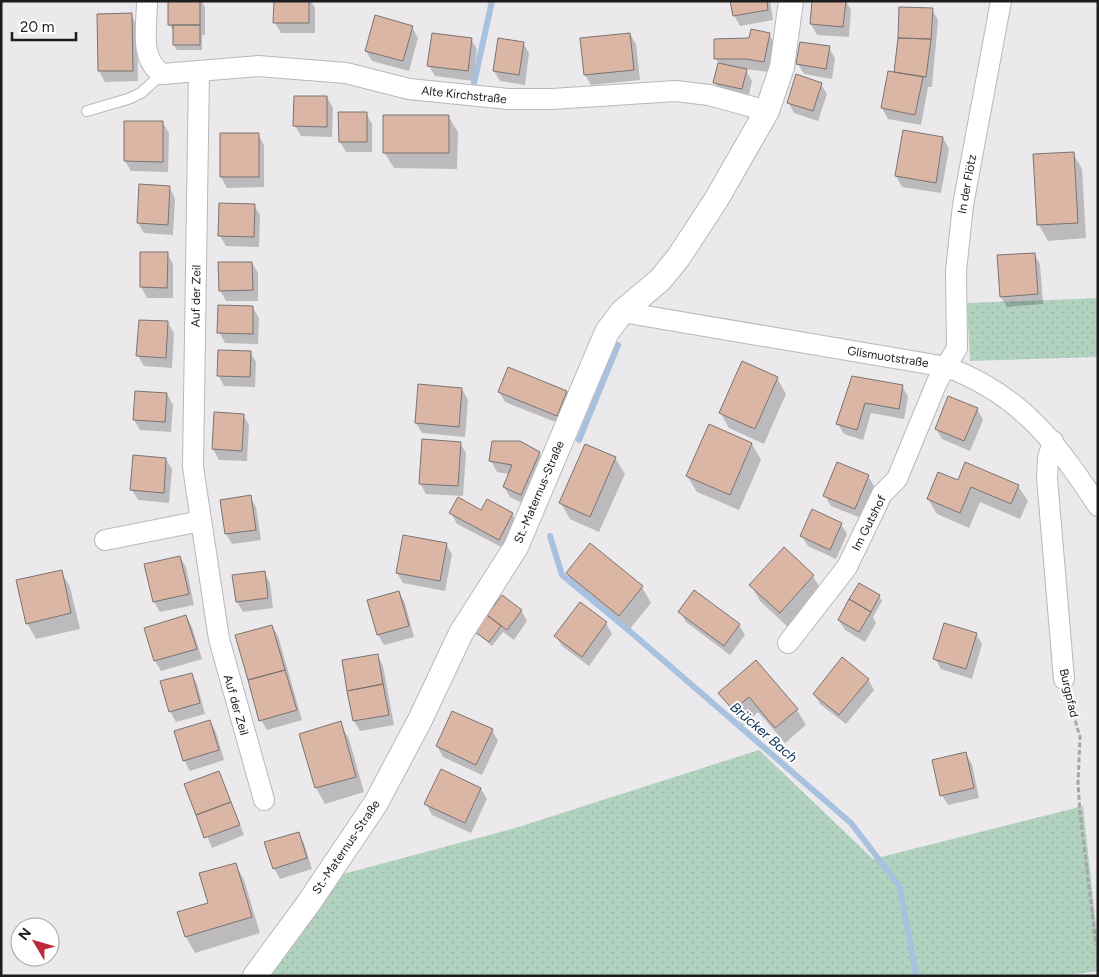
<svg xmlns="http://www.w3.org/2000/svg" width="1099" height="977" font-family="Figtree,sans-serif">
<style>
.grass{fill:url(#grass-dots)}
.shadow{fill:#0003}
.lines{fill:none;stroke-linecap:round;stroke-linejoin:round}
.stream{stroke:#a7c1df;stroke-width:6}
.building{fill:#dcb6a4;stroke:#787472}
.service-casing{stroke:#bab7ba;stroke-width:12}
.minor-casing{stroke:#bab7ba;stroke-width:22}
.tertiary-casing{stroke:#bab7ba;stroke-width:26}
.path{stroke:#a8a5a8;stroke-width:3;stroke-dasharray:5 2.5;stroke-linecap:butt}
.service{stroke:#fff;stroke-width:10}
.minor{stroke:#fff;stroke-width:20}
.tertiary{stroke:#fff;stroke-width:24}
.labels{text-anchor:middle;stroke-width:4;stroke-linejoin:round;paint-order:stroke}
.street-label{font-size:12px;fill:#1d1c1d;stroke:#fff}
.water-label{font-size:14px;font-style:italic;fill:#082f55;stroke:#fff}
</style>
<defs>
<pattern id="grass-dots" width="8" height="8" patternUnits="userSpaceOnUse" patternTransform="scale(1.25)"><rect width="8" height="8" fill="#b2d2c0"/><path d="M2 2h.1M6 6h.1" fill="none" stroke="#99b4a5" stroke-width="1.8" stroke-linecap="round"/></pattern>
</defs>
<rect width="100%" height="100%" fill="#ece9ec"/>
<path class="grass" d="M1098,298V357L970,361L967,303Z
M759,750L873,859L1083,806L1098,944V971L1063,976H258L328,878L512,829Z"/>
<path class="shadow" d="M170,1H202L205,8V35H202V50H177L174,45V33L170,25Z
M275,1H311L315,8V33H281L275,23Z
M731,1H770L773,20L740,26L734,15Z
M813,1H846L851,10L849,37L817,35L811,24Z
M900,8L932,9L938,20L932,87H928L921,125L888,119L882,108L889,72L895,73Z
M98,15H131L137,25L138,81L105,82L99,71Z
M412,27L418,38L409,71L372,61L366,51Z
M630,34L636,44L640,80L591,85L585,75L581,40Z
M769,34L775,44L770,72L745,69L752,81L748,99L721,93L715,83L719,64L716,59L750,39Z
M471,39L477,49L473,81L435,76L429,66Z
M523,43L529,53L525,85L500,81L494,71Z
M829,48L835,58L832,79L804,74L798,64Z
M821,84L827,94L818,121L794,113L788,102Z
M327,97L333,108L332,137L301,136L295,126Z
M366,113L372,124V152H346L340,142Z
M448,116L458,132L457,169L394,168L384,152Z
M163,123L169,133L168,172L131,171L125,161Z
M258,134L264,145V187L227,188L221,177V135Z
M943,138L949,149L941,193L902,187L896,176Z
M1073,153L1082,169L1086,238L1048,241L1039,225Z
M140,186L169,187L175,198L173,235L144,233L138,223Z
M254,205L260,215L259,247L226,246L220,236Z
M141,253H167L173,264V298H147L141,287Z
M1034,254L1040,264L1043,304L1007,307L1001,297L999,256Z
M252,263L258,273V301H226L220,290Z
M253,308L259,318L258,344L225,343L219,332Z
M168,323L174,333L172,368L144,366L138,356Z
M250,352L256,362L255,387L224,386L218,375Z
M777,378L786,394L764,444L729,428L720,412Z
M852,378L902,386L908,397L904,419L871,413L863,440L844,434L838,424Z
M462,389L468,400L465,437L422,433L416,423Z
M499,392H566L572,402L563,425L505,402Z
M167,394L173,405L171,432L140,430L134,420Z
M977,409L983,420L970,451L942,439L936,429Z
M215,414L243,415L249,425L247,461L219,460L213,449Z
M460,443L466,453L463,496L426,494L420,483Z
M752,444L761,460L739,510L697,492L687,476Z
M539,453L545,463L527,505L510,497L504,487L509,474L497,472L491,461Z
M615,458L625,474L599,532L570,519L561,503Z
M166,459L172,469L169,503L138,500L132,490Z
M868,476L874,486L861,518L831,506L825,496Z
M958,482L1018,486L1028,501L1020,519L980,502L969,528L937,514L928,499Z
M250,497L256,507L261,540L232,544L226,534Z
M482,512L512,514L518,524L505,549L457,524L451,513Z
M841,524L847,534L836,559L808,546L802,536Z
M446,544L452,554L445,591L403,583L397,573Z
M784,549L813,576L822,592L789,628L760,601L751,585Z
M180,557L186,567L194,605L160,612L154,602Z
M61,571L70,587L80,629L36,639L27,623Z
M264,572L270,583L273,608L243,612L237,602Z
M567,573L642,587L651,603L628,631L576,589Z
M859,585L879,596L882,601L873,617L876,623L865,642L845,630L839,620Z
M399,592L405,603L414,637L384,645L378,635L369,601Z
M502,597L521,610L527,621L514,640L503,632L492,646L476,632Z
M580,604L606,623L612,634L589,666L562,646L556,636Z
M680,612L739,625L745,635L730,655L686,622Z
M186,616L192,627L202,659L161,671L155,661L146,629Z
M272,626L278,636L302,720L267,730L261,720Z
M976,634L982,644L972,679L941,669L935,659Z
M377,655L383,666L394,725L360,731L354,721Z
M756,662L797,710L806,725L785,743L758,712L743,725L720,693Z
M191,674L197,684L205,714L176,722L170,711Z
M868,679L874,690L846,724L820,704L814,694Z
M210,721L216,732L224,760L190,771L184,760Z
M340,723L349,739L364,792L325,804L316,788L301,735Z
M492,730L498,741L482,775L443,757L437,746Z
M966,754L972,764L979,798L948,805L942,795Z
M219,773L244,835L212,848L186,785Z
M481,789L487,799L471,833L432,815L426,804Z
M298,833L304,843L312,869L280,879L274,868Z
M235,864L244,880L260,933L195,953L186,937L179,913L210,904Z"/>
<g class="lines">
<path class="stream" d="M474,83L492,1
M579,440L618,345
M550,536L562,575L633,634L851,823L900,887L916,976"/>
</g>
<path class="building" d="M168,1H200V25H168Z
M274,1H309V23H273Z
M730,1H767L768,10L733,16Z
M812,1H846L843,27L810,24Z
M899,7L933,8L931,39L898,38Z
M132,13L133,71H98L97,14Z
M375,15L413,26L403,61L365,51Z
M173,25H200V45H173Z
M751,29L770,33L764,62L746,59H714V39L749,38Z
M432,33L472,38L468,71L427,66Z
M630,33L634,70L584,75L580,38Z
M498,38L524,42L519,75L493,71Z
M898,38L931,39L926,77L894,72Z
M800,42L830,46L826,69L796,64Z
M718,63L747,69L742,89L713,83Z
M888,71L923,77L915,115L881,108Z
M796,74L822,83L813,111L787,103Z
M294,96H327V127L293,126Z
M338,112H367V142H339Z
M383,115H449V153H383Z
M124,121H163V162L124,161Z
M903,130L943,137L936,183L895,176Z
M220,133H259V177H220Z
M1074,152L1078,223L1037,225L1033,154Z
M139,184L170,186L168,225L137,223Z
M219,203L255,204L254,237L218,236Z
M140,252H168L167,288L140,287Z
M1035,253L1038,294L1000,297L997,255Z
M218,262H252L253,290L219,291Z
M218,305L253,306V334L217,333Z
M139,320L168,321L166,358L136,356Z
M218,350L251,351L250,377L217,376Z
M742,361L778,377L755,429L719,413Z
M508,367L567,391L557,416L498,392Z
M852,376L903,385L899,409L865,403L857,430L836,424Z
M418,384L462,388L459,427L415,423Z
M135,391L167,393L165,422L133,420Z
M948,396L978,408L964,441L935,429Z
M214,412L244,414L242,451L212,449Z
M709,424L752,443L730,495L686,476Z
M422,439L461,442L458,486L419,484Z
M492,441H520L540,452L521,495L503,487L512,465L489,461Z
M585,444L616,457L590,517L559,503Z
M133,455L166,458L164,493L130,490Z
M837,462L869,475L855,509L823,496Z
M965,462L1019,485L1011,504L971,487L960,513L927,499L938,472L958,480Z
M251,495L256,530L225,534L220,500Z
M458,497L481,510L487,499L513,513L499,540L449,513Z
M812,509L842,523L830,550L800,536Z
M403,535L447,543L440,581L396,573Z
M590,543L643,586L619,616L566,573Z
M784,547L814,575L780,613L749,585Z
M180,556L189,594L153,602L144,564Z
M62,570L71,613L26,624L16,580Z
M265,571L268,598L236,602L232,575Z
M859,583L880,595L871,612L849,599Z
M694,590L740,624L724,646L678,612Z
M399,591L409,626L377,635L367,600Z
M502,595L522,610L507,630L487,615Z
M849,599L871,612L859,632L838,620Z
M580,602L607,622L582,657L554,636Z
M186,615L197,649L154,661L144,628Z
M487,615L501,626L489,642L475,632Z
M944,623L977,633L966,669L933,659Z
M272,625L285,670L248,680L235,635Z
M378,654L383,684L347,691L342,660Z
M842,657L869,679L839,715L813,694Z
M756,660L798,709L775,728L749,697L733,710L718,693Z
M285,670L297,710L259,721L248,680Z
M192,673L200,703L169,712L160,681Z
M383,684L389,715L353,721L347,691Z
M452,711L493,729L476,765L436,746Z
M210,720L219,750L183,761L174,731Z
M341,721L356,777L315,788L299,734Z
M966,752L974,788L940,796L932,760Z
M441,769L481,788L465,823L424,804Z
M219,771L231,802L196,815L184,784Z
M231,802L240,825L204,838L196,815Z
M299,832L307,858L273,869L264,842Z
M236,863L252,917L185,937L177,912L208,903L199,873Z"/>
<g class="lines">
<defs>
<path id="service" d="M87,111L128,99L141,93L162,74"/>
<path id="minor" d="M147,1C147,26 139,59 162,74L258,66L346,73L409,89L508,99H552L676,91L709,95L767,111
M199,71L193,467L219,639L264,800
M622,312L947,367C1021,395 1056,442 1098,506
M1053,441L1048,458L1047,478L1064,679
M105,540L201,521
M788,643L847,567L882,494L897,479L937,382L957,348L956,271L963,205L1001,1"/>
<path id="tertiary" d="M255,976L308,904L376,803L420,720L461,633L516,547L607,332L622,312L660,280L678,258L716,200L767,111L782,67L791,1"/>
</defs>
<use href="#service" class="service-casing"/>
<use href="#minor" class="minor-casing"/>
<use href="#tertiary" class="tertiary-casing"/>
<path class="path" d="M1069,699L1080,737L1078,783L1080,813L1096,945"/>
<use href="#service" class="service"/>
<use href="#minor" class="minor"/>
<use href="#tertiary" class="tertiary"/>
</g>
<g class="labels">
<g class="street-label">
<text transform="translate(464 95) rotate(6)" y="4">Alte Kirchstraße</text>
<text transform="translate(967 184) rotate(-80)" y="4">In der Flötz</text>
<text transform="translate(196 296) rotate(-89)" y="4">Auf der Zeil</text>
<text transform="translate(888 357) rotate(9)" y="4">Glismuotstraße</text>
<text transform="translate(539 492) rotate(-67)" y="4">St.-Maternus-Straße</text>
<text transform="translate(869 523) rotate(-63)" y="4">Im Gutshof</text>
<text transform="translate(1069 693) rotate(77)" y="4">Burgpfad</text>
<text transform="translate(236 705) rotate(74)" y="4">Auf der Zeil</text>
<text transform="translate(346 847) rotate(-56)" y="4">St.-Maternus-Straße</text>
</g>
<g class="water-label">
<text transform="translate(764 732) rotate(41)" y="5">Brücker Bach</text>
</g>
</g>
<rect width="1099" height="977" fill="none" stroke="#1d1c1d" stroke-width="5"/>
<g transform="translate(35 942) rotate(308)"><circle r="24" fill="#ffffff" stroke="#a5a4a5"/>
<path d="M0-4L9 19L0 12L-9 19Z" fill="#bc2b3b"/>
<text y="-8" font-size="14" font-weight="bold" text-anchor="middle" fill="#1d1c1d">N</text>
</g>
<path d="M12 32v8h64v-8" fill="none" stroke="#1d1c1d" stroke-width="2.5"/>
<text x="20" y="32" font-size="15" fill="#1d1c1d" stroke="#ffffff" stroke-width="4" paint-order="stroke">20 m</text>
</svg>
